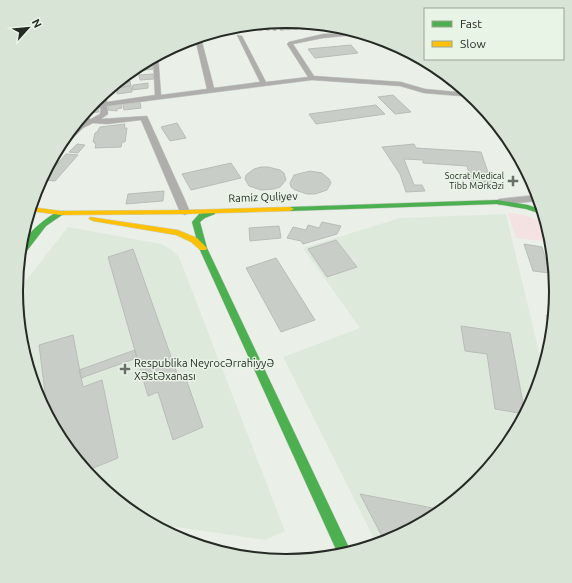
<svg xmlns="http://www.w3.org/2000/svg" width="572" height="583" font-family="Ubuntu,sans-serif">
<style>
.built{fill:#dde9da}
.green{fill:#f4e2e3}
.building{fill:#c8cdc7;stroke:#b9bdb8}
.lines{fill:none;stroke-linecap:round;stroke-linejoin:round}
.street-casing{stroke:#c8ccc6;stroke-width:1}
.fast-casing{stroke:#c8ccc6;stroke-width:1}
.slow-casing{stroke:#c8ccc6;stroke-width:1}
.street{fill:#afaead;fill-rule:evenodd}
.fast{fill:#4caf50;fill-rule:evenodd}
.slow{fill:#ffc107;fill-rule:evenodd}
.rail{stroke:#aeb1ad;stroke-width:1.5;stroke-dasharray:3.5 3.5;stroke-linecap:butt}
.poi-dot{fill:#6b6f69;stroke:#e8f4e5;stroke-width:1.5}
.labels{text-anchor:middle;stroke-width:3;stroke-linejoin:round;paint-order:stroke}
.far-poi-label{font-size:9px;fill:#262a24;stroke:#e8f4e5;text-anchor:end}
.street-label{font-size:11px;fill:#262a24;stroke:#e8f4e5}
.poi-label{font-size:11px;fill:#262a24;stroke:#e8f4e5;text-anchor:start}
.rim{fill:none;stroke:#262a24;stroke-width:2}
</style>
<rect width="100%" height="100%" fill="#eaf0e8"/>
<path class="built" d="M506,214L543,369L535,395L510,442L477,483L436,516L389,541L377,545L283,357L360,328L303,248L400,218Z
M68,227L161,244L172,250L179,257L285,531L265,540L149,523L136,516L95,482L61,441L36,395L21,344L16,293Z"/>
<path class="green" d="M508,213C527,214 549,220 551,242L516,238Z"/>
<path class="building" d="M351,45L358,53L315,58L308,49Z
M152,64L153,69L138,71L137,69H143L142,65Z
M153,74L154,79L140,80L139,75Z
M130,81L131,86L119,87V85H116L119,82Z
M148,83V88L132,90L133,85Z
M131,86L132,92L117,94V88Z
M393,95L411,112L395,114L378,97Z
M140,102L141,108L124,110L123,104Z
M121,104L122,108L117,109V111L108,110V106Z
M376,105L385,114L316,124L309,114Z
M98,107L99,112L87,113L89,109Z
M177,123L186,138L170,141L161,127Z
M125,124L124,128H127L125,142H122L121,147L95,148L96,144H95V142H93L95,133L97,132L100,127Z
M77,144L85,145L78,153L69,152Z
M414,144L416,148L481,152L492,184L483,186L472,184L467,166L423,163V160L404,159L414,185H422L425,191L406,192L400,174L382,147Z
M66,154L78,155L55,181L43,180Z
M231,163L241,178L191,190L182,174Z
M261,167H268L280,170L284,173L286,180L280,187L274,189L261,190L249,186L245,179L246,175L254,169Z
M310,171L322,173L329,179L331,183L327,190L315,194H307L295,190L291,187L290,183L294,175Z
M164,191L163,201L126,204L128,194Z
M322,222L341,226L337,234L303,244L301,241L287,238L293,227L306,230L308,225L319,228Z
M279,226L281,238L250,241L249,228Z
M336,240L357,267L327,277L308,249Z
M524,244L542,247L550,273L533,271Z
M133,249L180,382L186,379L203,427L173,440L158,392L148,396L108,257Z
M276,258L315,320L281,332L246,268Z
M546,315L554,316L551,338Z
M461,326L510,333L525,414L495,409L487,354L465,351Z
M73,335L83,387L102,380L118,458L86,471L61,441L48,416L39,345Z
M135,350L137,358L81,378L79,370Z
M360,494L443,510L436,516L385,542Z"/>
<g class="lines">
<defs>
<path id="street" d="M277,22L282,26L316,24L320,26L317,28L281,30L271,23Z
M358,33L364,34L323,38L293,44L314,76L401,82L425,89L467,93L472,97L424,93L400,86L312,80L107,106L108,114L101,119L147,116L185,200L190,212L185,215L180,212L141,120L107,124L93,123L83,128L60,151H56C62,140 70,127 82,122H78L81,118L91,119L100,114L101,108L88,109L92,105L101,103V96L106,92L107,102L155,95L153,58L158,55L161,95L207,89L195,38H201L214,88L260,82L237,35L242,36L266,82L308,77L287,44L289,42L323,34Z
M538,195V201L499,205L494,202L499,199Z"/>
<path id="fast" d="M497,200L528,205L542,210L544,215L526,209L497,204L290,211L286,209L290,207Z
M212,210H215V214L205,218L200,222L207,248L351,552L339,556L199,248L192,222L199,214Z
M58,211H64L65,213L46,226L23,256L19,257C21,236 42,221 58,211Z"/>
<path id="slow" d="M31,207L61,211L185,210L290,207L294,209L290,211L185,214L61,215L30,211Z
M90,217L178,230L197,238L207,248L206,250H200L191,242L176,235L93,221L89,219Z"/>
</defs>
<use href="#street" class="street-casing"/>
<use href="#fast" class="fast-casing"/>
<use href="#slow" class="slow-casing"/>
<use href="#street" class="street"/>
<use href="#fast" class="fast"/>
<use href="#slow" class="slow"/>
<path class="rail" d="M224,29L274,30L339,27"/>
</g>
<g class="poi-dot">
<path d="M511 175h4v4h4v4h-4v4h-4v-4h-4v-4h4z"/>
<path d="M123 363h4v4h4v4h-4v4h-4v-4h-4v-4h4z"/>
</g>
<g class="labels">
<g class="far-poi-label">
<text x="504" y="179">Socrat Medical<tspan x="504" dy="10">Tibb Mərkəzi</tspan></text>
</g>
<g class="street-label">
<text transform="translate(263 197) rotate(-2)" y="4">Ramiz Quliyev</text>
</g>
<g class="poi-label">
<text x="134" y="367">Respublika Neyrocərrahiyyə<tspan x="134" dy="13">Xəstəxanası</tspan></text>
</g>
</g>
<path d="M0 0H572V583H0ZM23 291a263 263 0 1 1 526 0a263 263 0 1 1-526 0Z" fill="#d8e4d6" fill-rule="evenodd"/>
<path class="rim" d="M23 291a263 263 0 1 1 526 0a263 263 0 1 1-526 0Z"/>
<rect x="424" y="8" width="140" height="52" fill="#e8f4e5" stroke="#9aa398"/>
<rect x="432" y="21" width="20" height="6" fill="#4caf50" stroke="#9aa398"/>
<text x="460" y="28" font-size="12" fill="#262a24">Fast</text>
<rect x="432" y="41" width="20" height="6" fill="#ffc107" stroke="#9aa398"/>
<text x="460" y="48" font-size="12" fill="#262a24">Slow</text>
<g transform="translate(28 28) rotate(63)" stroke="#e8f4e5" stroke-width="3" paint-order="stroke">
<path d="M0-3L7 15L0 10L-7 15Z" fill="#262a24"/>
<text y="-6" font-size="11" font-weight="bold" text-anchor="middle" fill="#262a24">N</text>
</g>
</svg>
